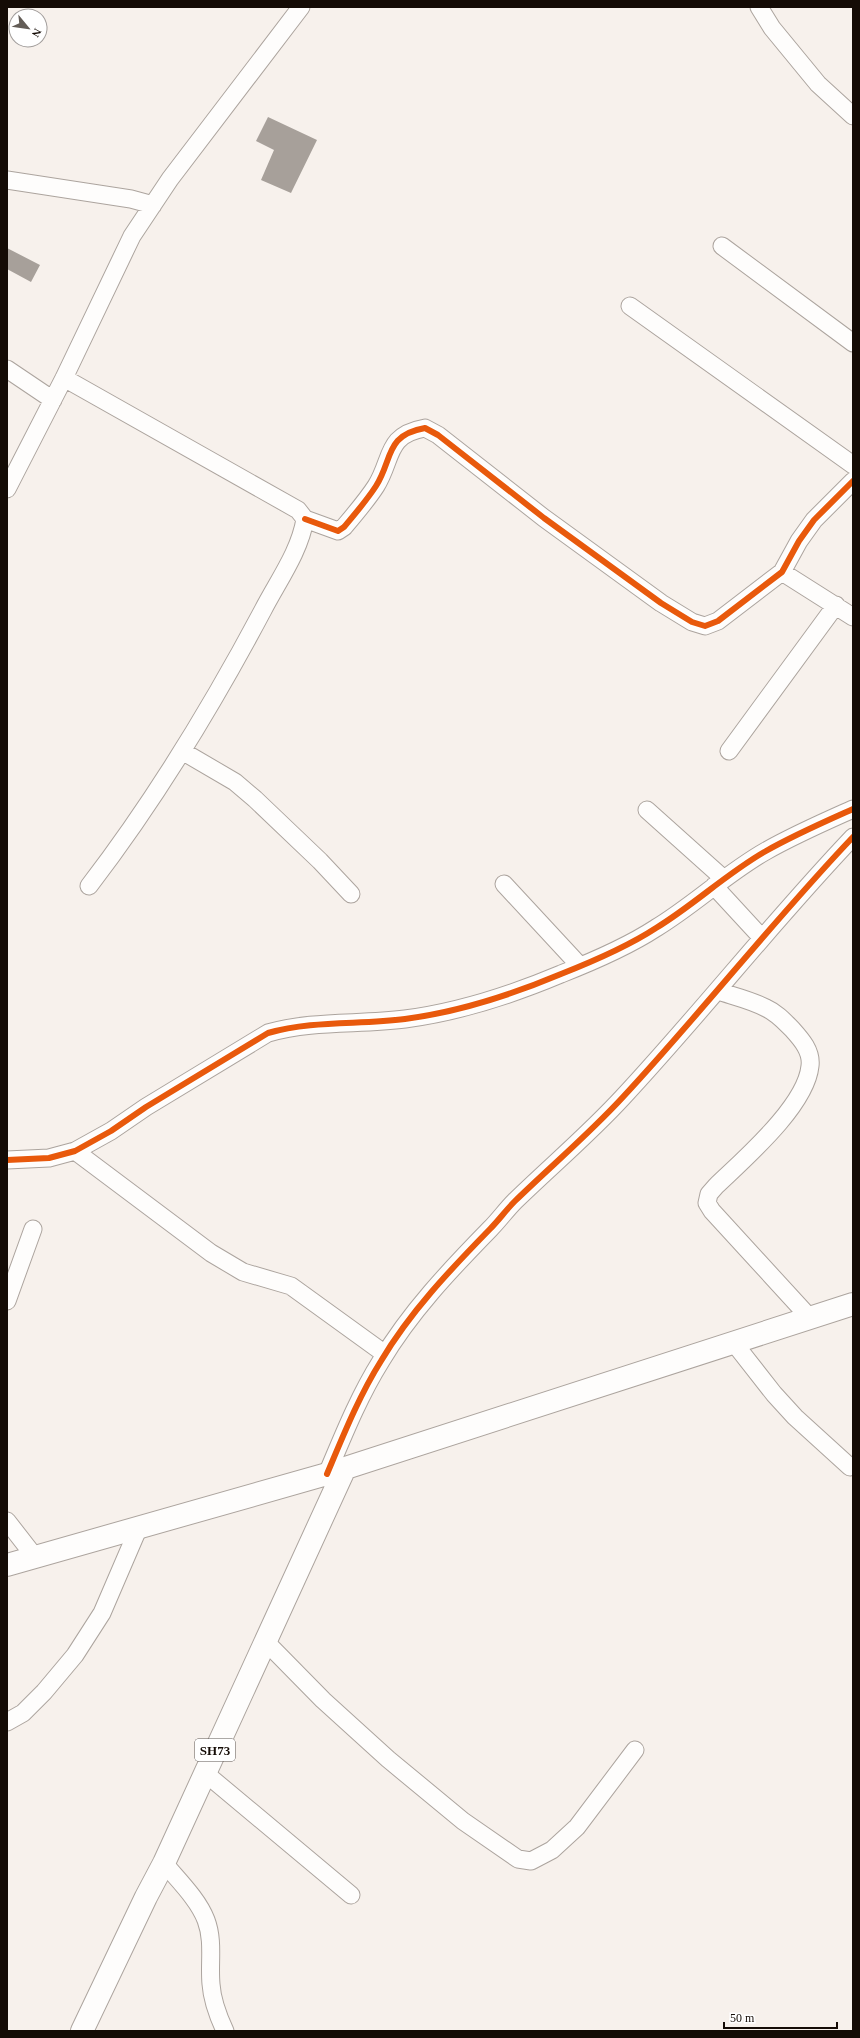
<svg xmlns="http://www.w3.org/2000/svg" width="860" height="2038" font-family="Georgia,serif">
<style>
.building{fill:#a7a09a}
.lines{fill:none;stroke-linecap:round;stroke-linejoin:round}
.minor-casing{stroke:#aca49e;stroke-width:19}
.major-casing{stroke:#aca49e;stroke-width:24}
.minor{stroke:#fefdfc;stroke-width:17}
.major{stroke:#fefdfc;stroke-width:22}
.cycleway-casing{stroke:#fff;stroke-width:8}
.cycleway{stroke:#e8590c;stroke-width:6}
.labels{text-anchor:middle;stroke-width:4;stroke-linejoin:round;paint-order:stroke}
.shield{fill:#fff;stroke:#5a5450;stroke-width:1}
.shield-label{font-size:13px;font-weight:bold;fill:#140b05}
</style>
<rect width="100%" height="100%" fill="#f7f1ec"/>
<path class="building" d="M268,117L317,140L291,193L261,180L274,150L256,141Z
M7,248L40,265L31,282L7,269Z"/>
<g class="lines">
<defs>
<path id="minor" d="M759,7L772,28L818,84L853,116
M7,180L131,199L153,205
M722,246L853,343
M630,306L853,465
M7,369L53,400
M64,378L298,510L305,519C300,551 278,581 263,610C212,706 155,800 89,886
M7,489L64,378L132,236L170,179L301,7
M305,519L338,531L344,527C355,514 367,500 376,486C393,459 385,435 425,428L438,435L544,518L661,603L692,622L705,626L718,621L782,572L799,541L814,520L853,481
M782,572L853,617
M182,751L235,782L255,799L320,861L351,894
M729,751L836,605
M647,810L724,879
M504,884L580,966
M714,886L762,938
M718,991C733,996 751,1000 766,1008C777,1013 784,1021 792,1029C801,1039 812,1051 810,1066C806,1106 744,1159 716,1186L709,1194L707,1203L712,1211L810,1318
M75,1151L211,1253L243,1272L291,1286L385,1354
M7,1160L49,1158L75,1151L111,1131L146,1107L268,1033C313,1020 359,1025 405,1019C459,1012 511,995 561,974C594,961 627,947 656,928C694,905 727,873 766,851C794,835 824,822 853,809
M7,1301L33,1229
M734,1343L774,1394L795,1417L850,1467
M327,1474C343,1436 359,1396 381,1361C410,1312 450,1270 490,1229C499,1220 506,1210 515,1201C551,1166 589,1134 623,1097C702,1012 773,921 853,837
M7,1521L35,1557
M265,1641L323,1700L388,1759L463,1821L518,1859L531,1861L552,1850L577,1827L635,1750
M7,1722L23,1713L44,1692L75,1655L102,1613L139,1527
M205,1773L351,1895
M164,1863C178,1880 198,1899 206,1920C214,1941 209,1963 211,1984C212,2000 218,2016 225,2031"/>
<path id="major" d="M7,1565L327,1474L853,1304
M82,2031L146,1897L164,1863L345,1468"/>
</defs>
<use href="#minor" class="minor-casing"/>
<use href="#major" class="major-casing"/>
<use href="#minor" class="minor"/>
<use href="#major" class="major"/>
<defs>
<path id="cycleway" d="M305,519L338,531L344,527C355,514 367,500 376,486C393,459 385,435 425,428L438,435L544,518L661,603L692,622L705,626L718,621L782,572L799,541L814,520L853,481
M7,1160L49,1158L75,1151L111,1131L146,1107L268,1033C313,1020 359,1025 405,1019C459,1012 511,995 561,974C594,961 627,947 656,928C694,905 727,873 766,851C794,835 824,822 853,809
M327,1474C343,1436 359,1396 381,1361C410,1312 450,1270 490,1229C499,1220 506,1210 515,1201C551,1166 589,1134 623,1097C702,1012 773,921 853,837"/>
</defs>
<use href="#cycleway" class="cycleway-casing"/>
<use href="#cycleway" class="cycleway"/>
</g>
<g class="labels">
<rect class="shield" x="195" y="1739" width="40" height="22" rx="3"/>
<g class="shield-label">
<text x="215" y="1755">SH73</text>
</g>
</g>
<rect width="860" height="2038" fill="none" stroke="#140b05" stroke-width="16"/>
<g transform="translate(28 28) rotate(119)"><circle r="19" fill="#ffffff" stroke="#a19d9b"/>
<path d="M0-3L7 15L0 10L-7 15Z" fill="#635c56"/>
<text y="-6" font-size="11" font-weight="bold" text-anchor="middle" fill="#140b05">N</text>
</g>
<path d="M724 2022v6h113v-6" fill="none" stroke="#140b05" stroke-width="2"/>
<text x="730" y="2022" font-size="12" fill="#140b05" stroke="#ffffff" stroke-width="3" paint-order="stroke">50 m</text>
</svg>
